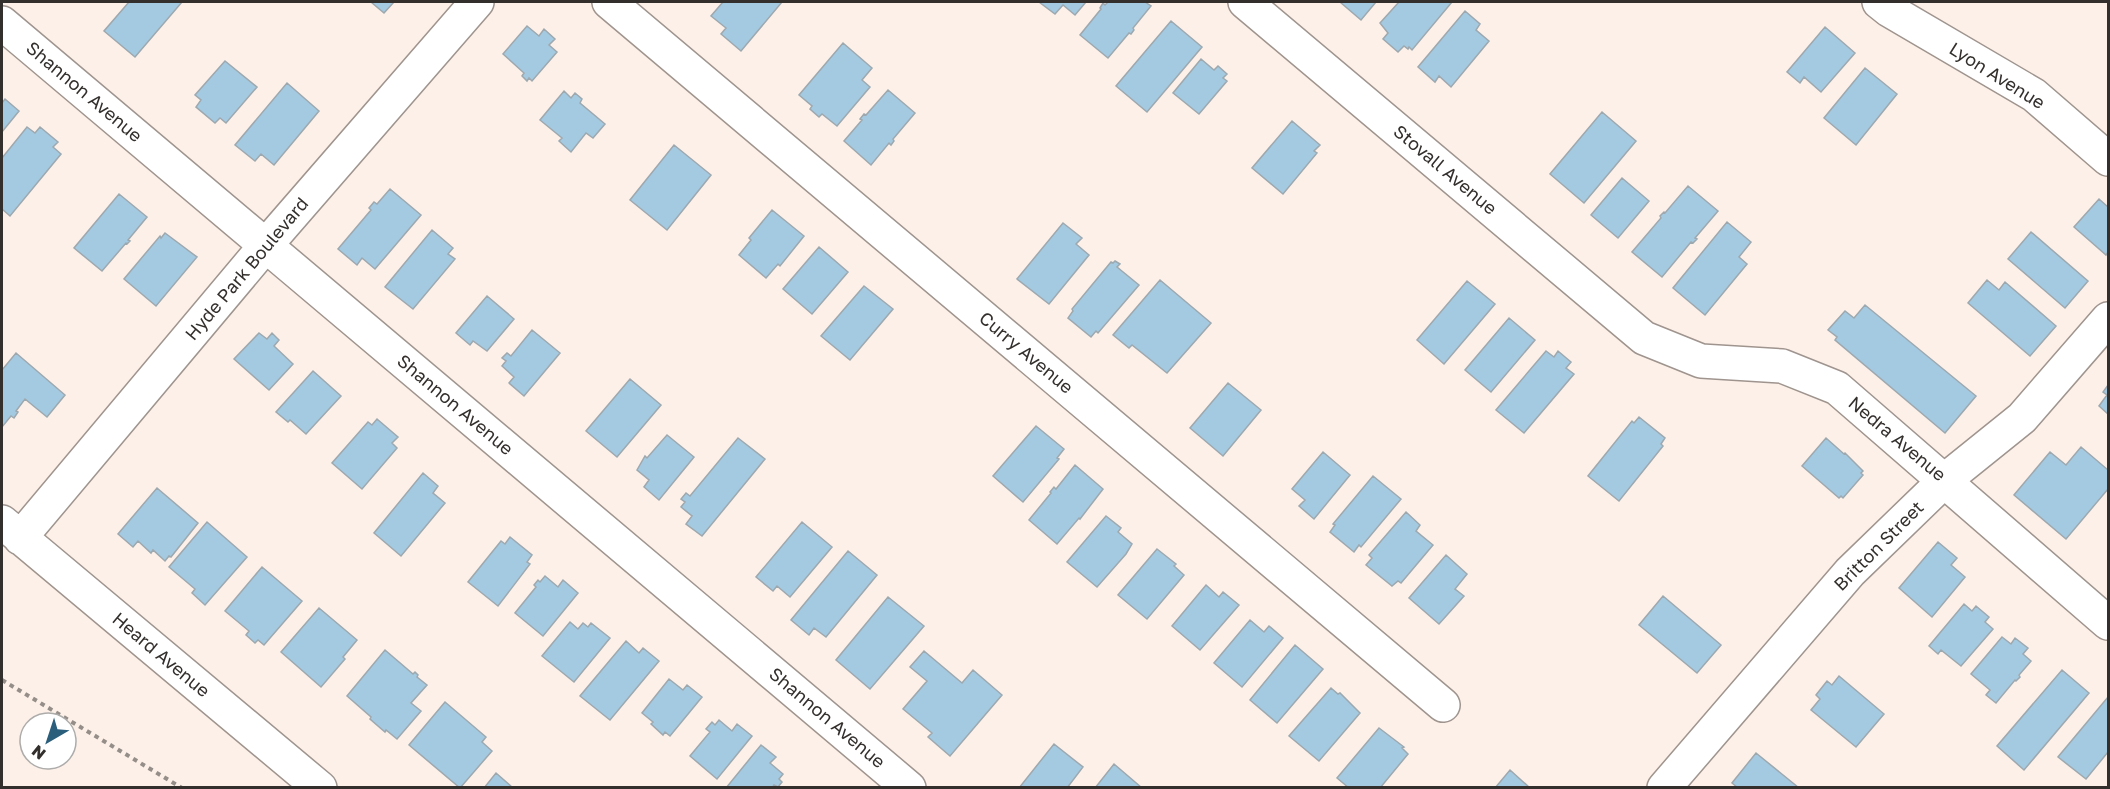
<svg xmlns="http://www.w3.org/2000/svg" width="2110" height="789" font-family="'Golos Text',sans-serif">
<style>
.building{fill:#a4cae1;stroke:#9da8af;stroke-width:1.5}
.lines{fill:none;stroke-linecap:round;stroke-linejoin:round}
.minor-casing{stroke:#9f948e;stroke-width:36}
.path{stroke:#958d88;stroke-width:4;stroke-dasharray:4.5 4.5;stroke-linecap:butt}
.minor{stroke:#fff;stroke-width:33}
.labels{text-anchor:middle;stroke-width:6;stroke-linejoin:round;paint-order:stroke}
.street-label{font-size:18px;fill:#332f2c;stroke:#fff}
</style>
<rect width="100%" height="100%" fill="#fcf0e9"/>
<path class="building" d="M129,2H182L135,57L104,31Z
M371,2H394L384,13Z
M723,2H782L741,51L721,34L726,28L711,16Z
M1039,2H1086L1075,15L1063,5L1055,14Z
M1108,2H1145L1151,6L1133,28L1134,30L1131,34L1129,33L1108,58L1080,35L1101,9L1100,8L1103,3L1105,5Z
M1340,2H1376L1361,20Z
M1399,2H1452L1412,50L1409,47L1408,49L1404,46L1398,52L1383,39L1388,33L1380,23Z
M1465,11L1480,24L1476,30L1489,41L1451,87L1439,76L1435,82L1418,67Z
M1171,21L1202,47L1147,112L1116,86Z
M527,26L539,36L544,29L555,39L549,45L557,52L532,81L529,78L527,81L522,76L524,73L503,54Z
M1825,27L1855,53L1821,92L1804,77L1800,83L1787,72Z
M843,43L872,68L862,80L870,87L837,126L822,114L819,117L810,109L812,106L799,95Z
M1201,59L1214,70L1218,66L1227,74L1223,78L1227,81L1199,114L1173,93Z
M225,61L257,87L226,123L220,118L215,123L196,107L201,100L195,95Z
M1865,68L1897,94L1856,145L1824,118Z
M287,83L319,111L274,165L261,154L255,161L235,145Z
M888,90L915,113L893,139L894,141L891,145L889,143L871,165L844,141L862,120L860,119L864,114L866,115Z
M564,91L571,98L575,93L582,99L580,103L605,124L593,138L586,133L571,152L559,141L562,138L540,120Z
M5,99L19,111L2,132V103Z
M1602,112L1636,141L1584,203L1550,174Z
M1292,121L1320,145L1314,151L1317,153L1283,194L1252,168Z
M27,127L35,133L40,127L58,142L53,147L61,154L10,216L2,209V158Z
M674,145L711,175L667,230L630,200Z
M1622,178L1649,201L1618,238L1591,215Z
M1688,186L1718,211L1695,238L1697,239L1693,243L1691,242L1662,277L1632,252L1661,218L1660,216L1664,212L1665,213Z
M390,189L421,215L375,269L362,258L357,265L338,249L371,210L369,208L374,202L377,204Z
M119,194L147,217L128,240L130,241L127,244L126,243L102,271L74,248Z
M2099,199L2108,207V252L2106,255L2074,227Z
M772,210L804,236L780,266L778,264L766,278L739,255L751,240L749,238Z
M1727,222L1751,242L1739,257L1747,264L1705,315L1673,288Z
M1063,223L1082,238L1076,244L1089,255L1049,304L1017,279Z
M432,230L453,248L448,254L455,259L413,309L385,287Z
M2031,232L2088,281L2065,308L2008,259Z
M165,233L197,257L156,306L124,279L160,236L161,238Z
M819,247L848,272L812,314L783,289Z
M1115,261L1120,264L1117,267L1139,285L1098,333L1096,331L1091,337L1068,318L1073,311L1072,309L1111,262L1113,263Z
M1160,280L1211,323L1167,373L1132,345L1129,348L1113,335Z
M1987,280L1999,290L2005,282L2056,326L2030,356L1968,303Z
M1467,281L1495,304L1444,364L1417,340Z
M864,286L893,309L850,360L821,336Z
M487,296L514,319L487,351L473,341L470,345L456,333Z
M1865,305L1976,396L1945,433L1835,340L1837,337L1828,330L1845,311L1854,318Z
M1509,318L1535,340L1491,392L1465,370Z
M532,330L560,353L524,396L509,383L514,377L502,366L506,361L502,358L507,353L511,356Z
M259,333L267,339L272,333L279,340L274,346L293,364L269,390L234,359Z
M1546,351L1554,357L1558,351L1571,362L1566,368L1574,374L1524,433L1496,410Z
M16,353L65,395L47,417L25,399L16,411L18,412L14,418L11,416L2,427V370Z
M313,371L341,396L306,434L290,420L288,422L276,412Z
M630,379L661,405L617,457L586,431Z
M1228,383L1261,410L1223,456L1190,428Z
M2108,385V414L2099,406L2107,395L2103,392Z
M1639,417L1665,438L1661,444L1663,446L1619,501L1588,476L1632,421L1634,423Z
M377,419L398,437L392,443L397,448L362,489L332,463L368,422L372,425Z
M1036,426L1064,449L1057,458L1059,459L1023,502L993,476Z
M667,435L694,457L659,500L644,487L649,480L637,470L645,456L647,458Z
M738,438L765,459L702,536L686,524L692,516L681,507L685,502L681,499L686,493L690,496Z
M1826,438L1844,454L1845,453L1863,471L1861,473L1863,475L1843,498L1841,496L1839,498L1802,466Z
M2081,447L2108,470V489L2066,539L2014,495L2050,452L2066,465Z
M1323,452L1350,475L1314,519L1299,506L1305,500L1292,489Z
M1075,465L1103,489L1080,519L1079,518L1057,544L1029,520L1051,493L1050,492L1054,487L1056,489Z
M423,473L438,486L433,493L445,503L401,556L374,533Z
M1373,476L1401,499L1361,547L1359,545L1354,552L1330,532L1335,525L1333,524Z
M157,488L198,523L171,557L169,556L165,561L153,550L151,553L138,541L133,547L118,534Z
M1406,512L1420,525L1416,531L1433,545L1401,583L1398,581L1392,586L1366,565L1372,558L1369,555Z
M1106,516L1121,528L1118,532L1132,544L1126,554L1097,587L1067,562Z
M207,522L247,557L205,605L192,593L195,589L169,567Z
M802,522L832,547L790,597L777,586L773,591L756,577Z
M510,537L532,555L527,562L530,564L498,606L468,582L501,541L505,544Z
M1938,542L1957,558L1951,565L1965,577L1932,617L1899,588Z
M1157,549L1176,564L1174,566L1184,575L1147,619L1118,595Z
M848,551L877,575L826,637L814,628L809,635L791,620Z
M1446,555L1467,574L1455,589L1464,596L1439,624L1409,598Z
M262,567L302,601L264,645L258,640L255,643L246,635L249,631L225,611Z
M545,576L558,587L563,580L578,593L543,636L515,613L536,587L534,585L538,580L540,582Z
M1206,585L1219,597L1223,592L1239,605L1200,650L1172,626Z
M1663,596L1721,645L1697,673L1639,625Z
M888,597L924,626L870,689L836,660Z
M1964,604L1972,611L1976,606L1989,617L1985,622L1993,629L1961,666L1941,650L1938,654L1929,646Z
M319,608L357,640L343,657L345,659L321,687L281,652Z
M1250,620L1264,632L1269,626L1283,638L1242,687L1214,663Z
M570,622L578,629L583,623L588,627L591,623L610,638L574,682L542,656Z
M2002,637L2011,644L2015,638L2028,648L2023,654L2031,661L2019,675L2020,677L2016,681L2015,680L1996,703L1986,695L1990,690L1971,674Z
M626,641L639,653L643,648L659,661L610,720L580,696Z
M1295,645L1323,669L1277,723L1250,700Z
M385,650L413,674L415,672L418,675L417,677L427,685L411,703L421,711L397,739L386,730L385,732L370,719L371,717L347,696Z
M924,651L962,683L973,670L1002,695L950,756L928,737L932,733L903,709L927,681L910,667Z
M2062,670L2089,693L2024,770L1997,746Z
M1839,676L1884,714L1856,747L1811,710L1820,699L1816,695L1827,681L1832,685Z
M669,679L683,690L687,685L702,697L670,736L665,732L663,735L651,724L653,722L642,713Z
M1331,688L1338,694L1340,693L1360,713L1319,761L1289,736Z
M2108,697V752L2086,779L2058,757Z
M445,702L486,737L482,742L492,751L460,788L409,745Z
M719,720L732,731L737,724L752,736L717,779L690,756L710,732L706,729L712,722L715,725Z
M1379,728L1404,747L1402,748L1408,754L1380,788H1349L1337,778Z
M1054,744L1083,767L1067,788H1019Z
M761,745L776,757L770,763L783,774L779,779L782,782L778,787L774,785L772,788H726Z
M1756,753L1799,788H1738L1732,783Z
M1114,764L1142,788H1095Z
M1510,770L1530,788H1495Z
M496,773L513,788H484Z"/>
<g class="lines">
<defs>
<path id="minor" d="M609,2L1443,705
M1245,2L1644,338L1701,361L1782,366L1837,388L2108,623
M1879,2L1889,10L2034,95L2108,159
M2,23L909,788
M2,522L320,788
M20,538L266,245L477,2
M1664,788L1850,572L1945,480L2022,418L2108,319"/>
</defs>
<use href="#minor" class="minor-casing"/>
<path class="path" d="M2,680L182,788"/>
<use href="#minor" class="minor"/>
</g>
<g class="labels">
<g class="street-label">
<text transform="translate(1997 76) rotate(32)" y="6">Lyon Avenue</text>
<text transform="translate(84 92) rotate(40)" y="6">Shannon Avenue</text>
<text transform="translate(1445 170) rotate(40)" y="6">Stovall Avenue</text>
<text transform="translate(247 269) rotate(-50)" y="6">Hyde Park Boulevard</text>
<text transform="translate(1026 353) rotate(40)" y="6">Curry Avenue</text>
<text transform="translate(455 405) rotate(40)" y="6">Shannon Avenue</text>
<text transform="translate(1897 439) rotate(40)" y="6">Nedra Avenue</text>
<text transform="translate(1879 546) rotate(-45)" y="6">Britton Street</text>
<text transform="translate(161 655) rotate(40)" y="6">Heard Avenue</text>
<text transform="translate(827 718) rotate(40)" y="6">Shannon Avenue</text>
</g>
</g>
<rect width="2110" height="789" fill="none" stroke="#332f2c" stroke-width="6"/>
<g transform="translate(48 741) rotate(219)"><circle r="28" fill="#ffffff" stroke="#adacab" stroke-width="1.5"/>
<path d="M0-4.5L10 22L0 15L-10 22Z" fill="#2a5e7a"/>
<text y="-9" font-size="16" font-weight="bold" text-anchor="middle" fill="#332f2c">N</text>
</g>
</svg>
